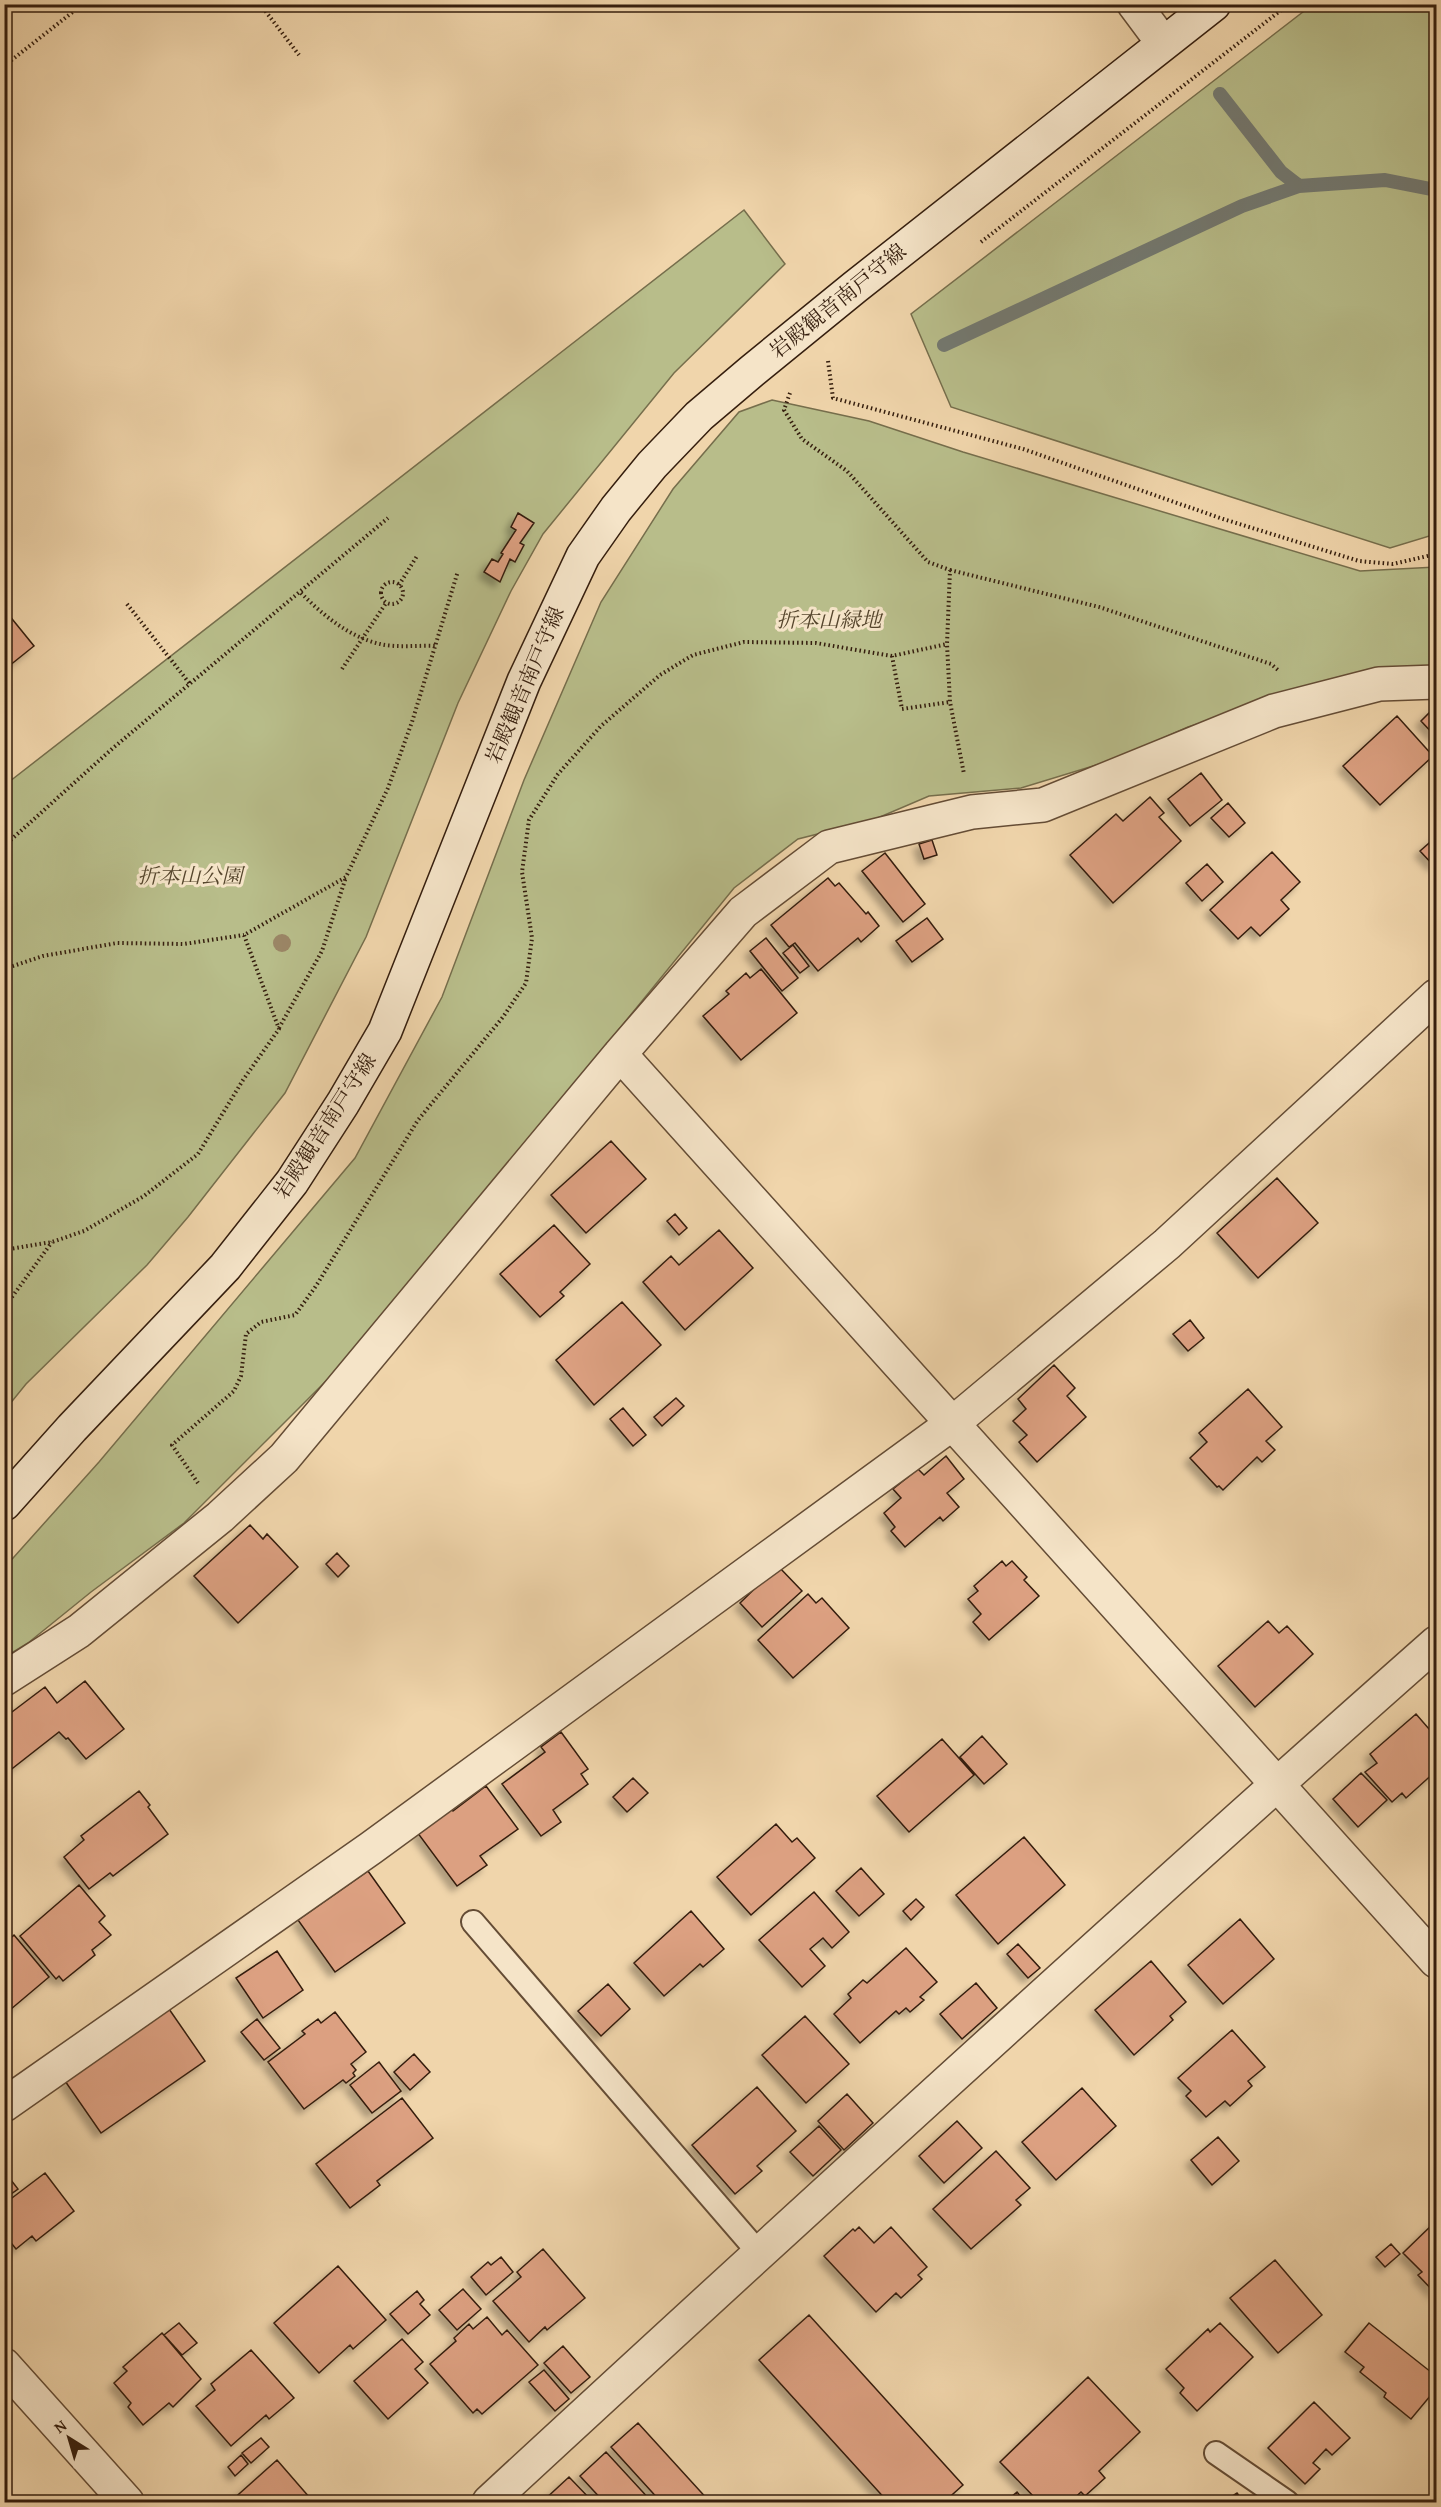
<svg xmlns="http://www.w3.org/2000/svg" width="1441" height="2507" font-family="'Gentium Book Plus','Noto Serif JP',serif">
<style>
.green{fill:#b8bd8a;stroke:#766e4c;stroke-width:1.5}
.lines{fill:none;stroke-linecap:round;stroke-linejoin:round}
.stream{stroke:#737971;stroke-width:14}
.building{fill:#dca081;stroke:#351e0e;stroke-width:1.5;filter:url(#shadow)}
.lane-casing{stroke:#644c35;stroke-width:26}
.street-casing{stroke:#644c35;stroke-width:36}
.secondary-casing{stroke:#351e0e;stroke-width:36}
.path{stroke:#351e0e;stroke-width:4;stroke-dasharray:1.5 3;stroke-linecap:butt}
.lane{stroke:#f5e4c8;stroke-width:22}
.street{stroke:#f5e4c8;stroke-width:33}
.secondary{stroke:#f5e4c8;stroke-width:33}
.tree{fill:#9b8666}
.labels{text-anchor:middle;stroke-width:6;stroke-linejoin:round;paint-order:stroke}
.street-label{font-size:21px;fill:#351e0e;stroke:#f5e4c8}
.park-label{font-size:21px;font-style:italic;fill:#56462d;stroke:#f5e4c8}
</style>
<defs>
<filter id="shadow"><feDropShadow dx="-5.5" dy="5.5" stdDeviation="3" flood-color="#0004"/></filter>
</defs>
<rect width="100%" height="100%" fill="#f0d5ab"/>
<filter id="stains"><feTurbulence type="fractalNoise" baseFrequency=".00333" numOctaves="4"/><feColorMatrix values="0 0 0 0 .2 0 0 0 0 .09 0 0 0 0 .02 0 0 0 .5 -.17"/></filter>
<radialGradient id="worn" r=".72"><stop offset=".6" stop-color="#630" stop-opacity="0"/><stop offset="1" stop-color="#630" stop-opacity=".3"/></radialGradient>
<path class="green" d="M1312,5H1436V534L1390,548L951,407L911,314Z
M744,210L785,264L674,373L543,534L511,591L458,703L366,937L285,1093L188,1217L147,1265L26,1384L5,1410V785Z
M772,400L869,421L963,452L1360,571L1436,567V670L1342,679L1188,727L1116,759L1021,788L929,796L873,820L798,839L734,888L362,1345L184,1523L91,1592L28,1643L5,1657V1567L99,1462L355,1158L442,997L524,780L601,602L673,489L739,412Z"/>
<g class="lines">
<path class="stream" d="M1220,94L1281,172L1299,186
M944,345L1242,206L1299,186L1385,180L1436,190"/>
</g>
<path class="building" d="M518,513L534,523L520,543L524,545L515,562L510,559L500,582L484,572L492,559L498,562L503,554L501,553L516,530L511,527Z
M4,609L34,646L4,670Z
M1434,708L1436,711V737L1421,721Z
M1397,716L1433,756L1380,805L1343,766Z
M1201,773L1222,800L1190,826L1168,799Z
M1150,797L1164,813L1159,817L1181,841L1113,903L1070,855L1116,814L1123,821Z
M1228,803L1245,823L1229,837L1211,818Z
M1436,837V864L1434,866L1420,851Z
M932,840L937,855L924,859L919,844Z
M1272,852L1300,882L1281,900L1289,909L1260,936L1251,927L1238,939L1210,910Z
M885,853L925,904L903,922L862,871Z
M1207,864L1223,882L1202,901L1186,883Z
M828,878L835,886L839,883L866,914L868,912L879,926L861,942L858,938L818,971L795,943L789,947L771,925Z
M927,918L943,939L912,962L896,941Z
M766,938L798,978L782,991L750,951Z
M793,945L809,966L800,973L783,953Z
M761,969L797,1013L741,1060L703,1016L729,994L726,991L746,973L750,978Z
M611,1141L646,1179L586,1233L551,1195Z
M1277,1178L1318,1223L1258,1278L1217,1233Z
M675,1214L687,1228L679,1235L667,1221Z
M554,1225L590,1264L560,1292L564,1296L540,1317L500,1274Z
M719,1230L753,1268L685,1330L643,1282L671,1256L679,1265Z
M622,1302L661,1345L594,1405L556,1360Z
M1190,1320L1204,1338L1188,1351L1173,1334Z
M1054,1365L1075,1388L1067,1396L1086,1417L1037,1462L1019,1442L1027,1435L1013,1421L1026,1409L1018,1399Z
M1248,1389L1282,1427L1266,1441L1275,1450L1262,1462L1257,1457L1223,1490L1219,1486L1217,1487L1190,1458L1207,1442L1199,1433Z
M676,1398L684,1406L662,1426L654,1417Z
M623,1408L646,1435L633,1446L610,1419Z
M946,1456L964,1479L947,1493L959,1507L943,1521L940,1517L905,1547L891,1531L895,1527L884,1513L901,1498L893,1489L918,1469L924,1475Z
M250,1525L263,1539L267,1534L298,1567L238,1623L194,1576Z
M337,1553L349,1566L338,1577L326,1564Z
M1002,1561L1006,1566L1012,1561L1027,1577L1024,1580L1039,1596L989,1640L973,1622L981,1614L968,1599L978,1591L974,1586Z
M778,1566L802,1591L762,1627L740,1603Z
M808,1594L816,1603L822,1598L849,1628L793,1678L758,1640Z
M1268,1621L1279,1633L1287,1626L1313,1654L1255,1707L1218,1666Z
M85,1681L124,1729L86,1759L68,1738L66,1739L59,1732L4,1775V1718L45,1687L57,1703Z
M1416,1714L1436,1737V1771L1406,1798L1402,1793L1392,1802L1365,1772L1377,1763L1370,1754Z
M561,1732L588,1769L581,1774L588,1784L553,1810L561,1822L541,1836L502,1784L545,1752L541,1747Z
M982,1736L1007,1764L984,1784L960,1757Z
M942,1739L974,1775L909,1832L877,1796Z
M1361,1773L1387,1800L1358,1827L1333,1799Z
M633,1778L648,1793L627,1812L613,1797Z
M486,1786L518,1829L480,1856L487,1865L457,1886L417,1832L450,1807L453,1811Z
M139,1791L150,1805L148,1807L168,1834L113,1876L110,1873L89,1889L64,1857L84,1840L81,1836Z
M776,1824L792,1842L797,1838L815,1858L751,1915L717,1877Z
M1024,1837L1065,1885L998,1944L956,1895Z
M861,1868L884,1894L859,1916L836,1891Z
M368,1871L405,1923L335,1972L298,1920Z
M79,1885L105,1916L99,1922L111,1935L92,1950L95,1955L63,1981L59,1976L56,1979L20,1936Z
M814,1892L849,1932L832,1948L823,1938L810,1949L825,1966L802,1987L759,1940Z
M916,1899L924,1907L911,1920L903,1911Z
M691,1911L724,1949L703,1967L700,1964L664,1996L634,1963Z
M1240,1919L1274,1959L1223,2004L1188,1965Z
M14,1935L49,1977L4,2015V1944Z
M1018,1944L1040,1968L1028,1978L1007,1954Z
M906,1948L937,1982L920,1997L924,2000L910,2012L906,2008L899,2014L896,2011L860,2043L834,2014L851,1998L848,1994L863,1980L867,1983Z
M277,1951L303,1990L263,2018L236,1978Z
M1151,1961L1186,2002L1170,2016L1173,2020L1134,2055L1095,2010Z
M976,1983L997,2008L962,2039L940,2014Z
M608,1984L630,2009L601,2036L578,2011Z
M169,2009L205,2061L101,2133L65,2081Z
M335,2012L366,2052L351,2064L356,2070L353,2073L355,2076L346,2083L343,2080L304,2109L268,2062L305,2034L302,2031L318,2019L321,2023Z
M805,2016L849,2064L806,2103L762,2055Z
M257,2019L280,2048L264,2060L241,2032Z
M1232,2030L1265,2067L1248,2081L1252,2086L1230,2106L1225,2101L1206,2117L1186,2096L1191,2091L1178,2078Z
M414,2054L430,2072L410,2090L394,2072Z
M379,2062L401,2091L372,2113L350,2085Z
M757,2087L796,2131L757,2166L762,2171L735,2194L692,2145Z
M1082,2088L1116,2126L1056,2180L1022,2142Z
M847,2094L873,2123L844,2150L818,2121Z
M402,2098L433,2138L377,2181L380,2185L350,2208L316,2164Z
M957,2121L982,2148L944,2183L919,2156Z
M819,2126L841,2150L813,2176L790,2152Z
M1218,2137L1239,2161L1212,2185L1191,2160Z
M996,2151L1030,2188L1016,2200L1021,2205L971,2249L933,2209Z
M4,2171L18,2189L4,2199Z
M45,2173L74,2211L36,2241L32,2236L16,2249L4,2234V2204Z
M1436,2221V2294L1418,2275L1422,2272L1403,2253Z
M859,2227L874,2243L891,2227L927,2267L918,2275L922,2279L901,2298L896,2293L876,2312L824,2256L853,2229L855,2231Z
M1391,2244L1400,2254L1385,2267L1376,2257Z
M543,2249L585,2298L547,2330L545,2327L529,2342L493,2301L521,2277L517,2272Z
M501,2257L513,2272L486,2295L471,2277L488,2262L491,2265Z
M1275,2260L1322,2315L1278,2353L1230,2298Z
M338,2266L386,2320L353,2349L350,2345L319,2373L274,2323Z
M463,2289L481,2309L457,2330L439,2310Z
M417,2291L424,2300L420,2304L430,2315L408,2334L390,2314Z
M809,2315L963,2485L944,2502H888L759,2360Z
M487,2317L502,2335L507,2330L538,2365L482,2414L477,2409L473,2413L430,2364L456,2341L454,2338L469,2324L473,2329Z
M179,2323L197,2343L182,2355L164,2335Z
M1220,2323L1253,2357L1197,2411L1180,2393L1184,2388L1166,2369L1208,2329L1210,2332Z
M1369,2323L1436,2376V2389L1411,2419L1384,2397L1386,2393L1360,2372L1364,2367L1345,2352Z
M162,2333L201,2379L173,2407L169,2403L143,2425L128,2407L131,2403L114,2383L127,2371L123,2367Z
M402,2339L423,2362L415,2369L428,2383L388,2419L354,2381Z
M563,2346L590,2377L571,2393L544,2363Z
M251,2350L294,2398L269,2419L266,2415L231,2446L196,2406L215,2390L211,2384Z
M544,2370L569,2399L555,2411L529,2382Z
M1088,2377L1140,2432L1099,2471L1105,2478L1085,2496L1081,2492L1070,2502H1039L1000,2462Z
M1314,2402L1350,2438L1332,2455L1326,2449L1313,2463L1320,2469L1305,2484L1268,2448Z
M638,2423L710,2502H661L611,2447Z
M261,2438L269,2447L251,2463L242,2453Z
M606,2452L652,2502H604L580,2476Z
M241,2455L248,2464L235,2476L228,2467Z
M277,2460L310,2498L308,2500L310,2502H230Z
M569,2477L593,2502H542Z
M1017,2492L1025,2502H1005Z
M1237,2493L1244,2502H1223Z"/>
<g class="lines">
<defs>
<path id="lane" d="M473,1922L759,2253
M1216,2453L1287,2502"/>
<path id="street" d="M1134,4L1163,43
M620,1054L1436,1961
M4,1679L79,1631L220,1517L284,1458L620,1054L743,912L829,847L972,812L1043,805L1274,711L1379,684L1436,682
M4,2105L371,1848L953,1423L1167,1244L1436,996
M4,2365L127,2502
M489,2502C802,2213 1117,1925 1436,1643"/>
<path id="secondary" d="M4,1504L72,1428L225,1267L292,1182L343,1103L385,1031L524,681L583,556L616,509L652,465L699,416L752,371L855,287L1214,4"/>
</defs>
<use href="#lane" class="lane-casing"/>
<use href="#street" class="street-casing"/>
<use href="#secondary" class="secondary-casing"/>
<path class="path" d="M260,4L299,55
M4,66L83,4
M981,242L1289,4
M828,361L833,398L1023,449L1220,518L1359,561L1393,564L1436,554
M790,393L784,410L802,439L847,471L928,562L950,570L947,644L950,702L964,774
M950,570L1099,607L1271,664L1278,670
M381 593a11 11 0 1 1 22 0a11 11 0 1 1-22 0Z
M399,585L417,556
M301,593C323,615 349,637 380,644C397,648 419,645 437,646
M127,604L190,684
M892,656L902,709L950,702
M342,669L386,603
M4,846L113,748L388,518
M4,969L43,956L117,943L184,944L244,935
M279,1028L322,951L346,877
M4,1250L52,1242L84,1231L144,1196L198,1154L243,1080L279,1029L244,935L346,877L388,788L412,722L458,571
M4,1308L52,1242
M198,1483L172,1445L234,1391L241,1376L246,1334L261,1322L295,1315L316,1286L418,1120L503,1017L526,983L532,938L522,872L529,820L558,774L601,726L660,675L693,655L744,642L816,643L892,656L947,644"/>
<use href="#lane" class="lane"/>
<use href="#street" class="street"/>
<use href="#secondary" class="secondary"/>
</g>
<circle class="tree" cx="282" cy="943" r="9"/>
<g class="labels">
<g class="street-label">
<text transform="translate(838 301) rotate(-39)" y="7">岩殿観音南戸守線</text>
<text transform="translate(525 685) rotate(-67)" y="7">岩殿観音南戸守線</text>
<text transform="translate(325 1126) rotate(-57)" y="7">岩殿観音南戸守線</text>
</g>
<g class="park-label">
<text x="829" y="627">折本山緑地</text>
<text x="190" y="883">折本山公園</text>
</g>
</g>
<rect width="1441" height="2507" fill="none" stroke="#f0d5ab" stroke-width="24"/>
<rect x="6" y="6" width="1429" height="2495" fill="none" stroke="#351e0e" stroke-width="3"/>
<rect x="12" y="12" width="1417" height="2483" fill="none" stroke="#351e0e" stroke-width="1.5"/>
<g transform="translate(69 2438) rotate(323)" stroke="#f5e4c8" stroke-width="4.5" paint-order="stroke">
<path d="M0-4.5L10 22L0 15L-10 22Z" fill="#351e0e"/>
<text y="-9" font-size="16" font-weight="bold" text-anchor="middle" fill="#351e0e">N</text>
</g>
<rect width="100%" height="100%" filter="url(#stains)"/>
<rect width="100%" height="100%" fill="url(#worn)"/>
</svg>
